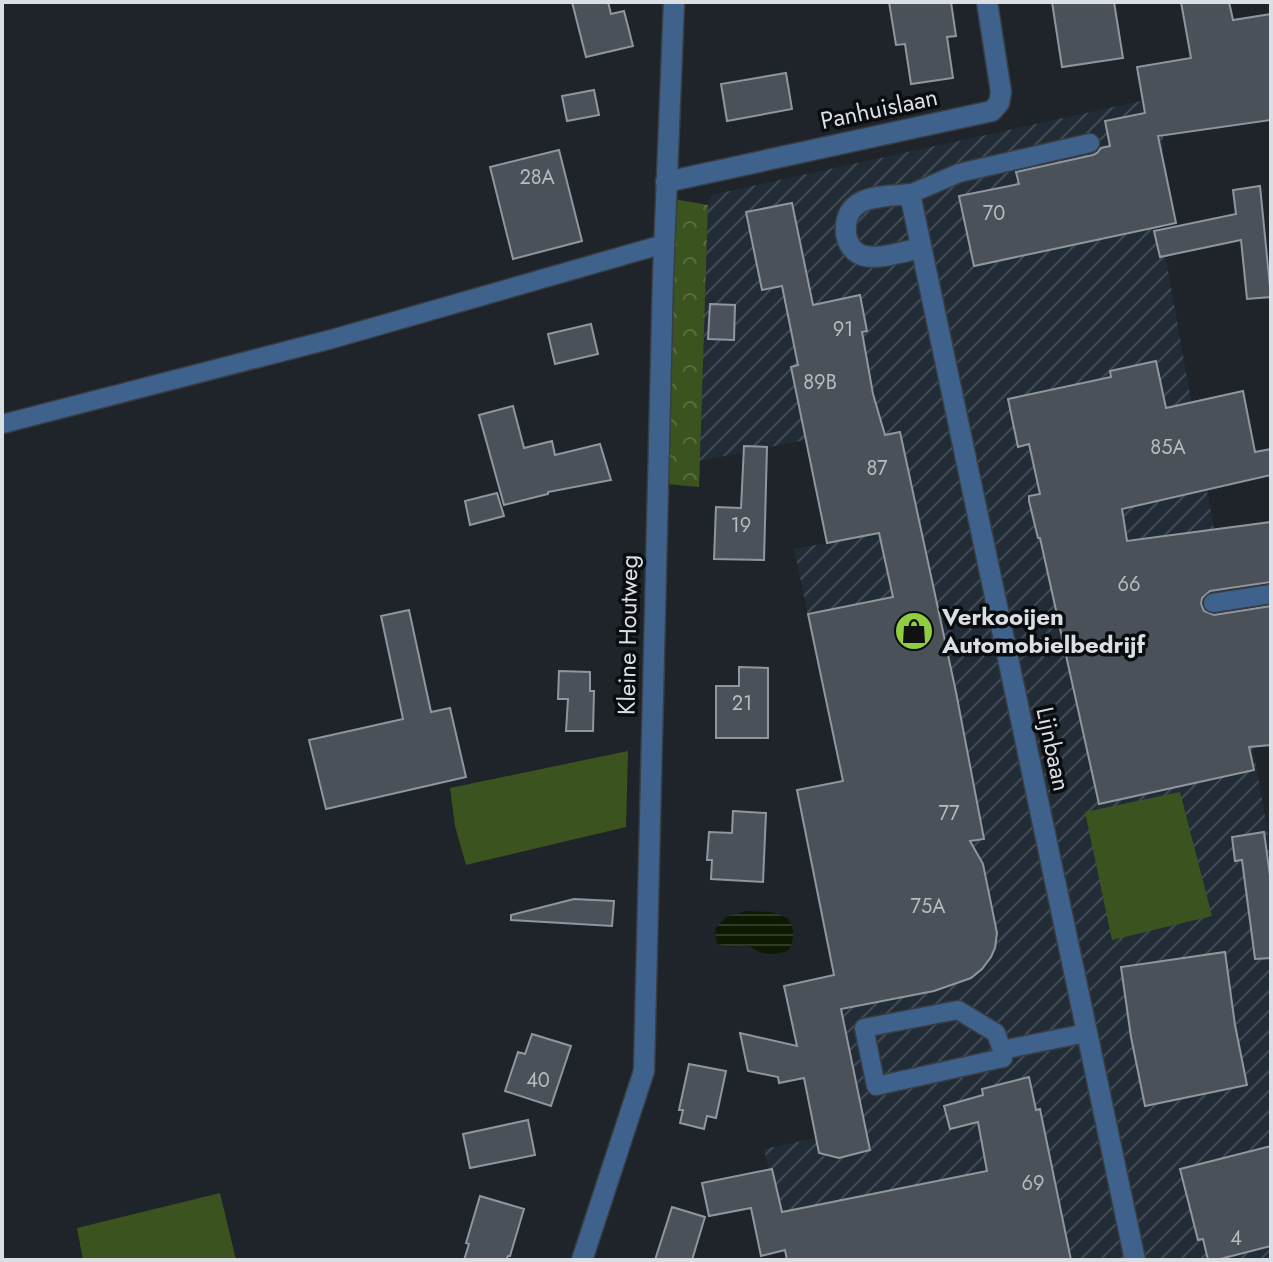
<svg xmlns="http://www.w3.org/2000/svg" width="1273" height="1262" font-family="Jost,sans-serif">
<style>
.industrial{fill:url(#industrial-furrows)}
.green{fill:#3b541f}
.forest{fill:url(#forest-crowns)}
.water{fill:url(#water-rules)}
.building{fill:#4a5158;stroke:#8f969e;stroke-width:2}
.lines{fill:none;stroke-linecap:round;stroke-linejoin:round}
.lane-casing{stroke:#383e44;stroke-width:21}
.street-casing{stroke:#383e44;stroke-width:23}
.lane{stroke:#3e628b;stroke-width:18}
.street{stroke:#3e628b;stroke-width:20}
.labels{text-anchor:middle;stroke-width:7;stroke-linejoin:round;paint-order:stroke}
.number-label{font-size:20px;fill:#b7bcc0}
.street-label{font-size:24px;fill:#dbdfe3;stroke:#0a0d10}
.poi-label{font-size:24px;font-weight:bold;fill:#dbdfe3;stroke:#0a0d10;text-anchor:start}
</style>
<defs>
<pattern id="industrial-furrows" width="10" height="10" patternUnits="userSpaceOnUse" patternTransform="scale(2)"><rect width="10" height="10" fill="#222c37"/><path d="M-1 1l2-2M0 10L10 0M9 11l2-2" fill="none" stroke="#424a54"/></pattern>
<pattern id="forest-crowns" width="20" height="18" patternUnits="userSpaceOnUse" patternTransform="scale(2)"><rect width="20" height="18" fill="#3b541f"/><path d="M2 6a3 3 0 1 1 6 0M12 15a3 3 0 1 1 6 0" fill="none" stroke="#576c3f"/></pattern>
<pattern id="water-rules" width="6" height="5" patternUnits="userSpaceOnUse" patternTransform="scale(2)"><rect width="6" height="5" fill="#0e1902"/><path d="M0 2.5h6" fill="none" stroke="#303a27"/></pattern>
</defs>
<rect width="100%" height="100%" fill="#1e242a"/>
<path class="industrial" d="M1164,96L1161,231L1271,850V1260H789L764,1149L816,1138L784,986L834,975L797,790L843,780L794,549L827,543L805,440L699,461L708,205L711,195Z"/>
<path class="green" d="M628,751L626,827L466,865L455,826L450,788Z
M1180,792L1212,916L1112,940L1085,812Z
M220,1193L236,1260H83L77,1228Z"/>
<path class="forest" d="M674,199L708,205L699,487L666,484Z"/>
<path class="water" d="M747,911L771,912L788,918C795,930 795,938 788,951C770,956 763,956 748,945L733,947L717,944L715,929L726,917Z"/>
<path class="building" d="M572,2H608L611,14L624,11L633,46L586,57Z
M889,2H951L956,36L947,37L953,78L911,84L905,44L896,45Z
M1052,2H1114L1123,58L1062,67Z
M1181,2H1229L1233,20L1271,14V120L1158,136L1176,223L974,266L959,196L1019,184L1016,172L1093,155L1097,153L1101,148L1110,146L1105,121L1145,113L1137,67L1191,58Z
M786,73L792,109L727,121L721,84Z
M594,90L599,115L567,121L562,96Z
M559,150L582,241L513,259L490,167Z
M1260,186L1271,297L1247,299L1241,240L1160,257L1154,231L1236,214L1233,190Z
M792,203L813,305L860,295L867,331L862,332L873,394L885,435L900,432L956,692L984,839L970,841L983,864L997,933L995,948L991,957L982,969L971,978L934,991L841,1009L870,1150L839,1158L819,1153L804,1078L779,1083L778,1077L748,1071L740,1033L797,1046L784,986L834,975L797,790L843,781L808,614L893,597L879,533L827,543L791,367L798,365L782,286L762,290L746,212Z
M710,304L735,305L734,340L708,339Z
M591,324L598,354L555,364L548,334Z
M1156,361L1166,408L1243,391L1255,452L1271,449V475L1122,509L1127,541L1271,522V582L1210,591L1202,598L1201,604L1204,611L1214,615L1271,606V745L1249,747L1254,770L1099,804L1040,538H1038L1029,501V496L1040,494L1029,444L1018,447L1008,399L1111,377L1110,371Z
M513,406L524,448L552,441L555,455L600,444L611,480L548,492V494L504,505L479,415Z
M744,446L767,447L764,560L714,559L716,507L741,508Z
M497,493L504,516L470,525L465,501Z
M409,610L431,712L450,708L466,777L326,809L309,740L403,719L381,616Z
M739,667L768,668V738H716V686H739Z
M559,671L590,672V691H594L593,731H566L568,699H558Z
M733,811L766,813L763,882L711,879L712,860H707L709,832L732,833Z
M1264,832L1271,883V958L1255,959L1242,860L1235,861L1232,837Z
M574,899L614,901L612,926L511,920V915Z
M1225,952L1235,1025L1247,1085L1145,1106L1131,1037L1121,967Z
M532,1034L571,1046L551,1106L505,1091L518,1052L525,1054Z
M689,1064L726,1071L716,1118L707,1116L704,1129L680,1123L683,1110H679Z
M1029,1077L1036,1110L1040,1109L1071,1260H787L785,1250L761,1256L751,1208L709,1216L702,1183L772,1169L782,1212L987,1171L978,1122L950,1129L944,1106L983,1095L982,1089Z
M528,1120L535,1155L470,1168L463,1134Z
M1271,1146V1246L1216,1260H1208L1203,1239L1198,1240L1180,1169Z
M480,1196L524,1209L510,1256H508L506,1260H464L469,1244L466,1243Z
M672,1207L705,1217L692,1260H655Z"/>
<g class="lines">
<defs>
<path id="lane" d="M910,194L959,173L1090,143
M2,424L332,339L664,244
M1213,603L1271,594
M1002,1050L996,1033L958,1010L864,1028L876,1086L1003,1058L1002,1050L1086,1033"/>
<path id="street" d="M666,182L992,111L999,103L1001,92L987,2
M921,248C904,251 875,262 859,254C851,250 847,241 846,234C843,194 880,197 910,194L1135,1260
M582,1260L644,1071L663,277L674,2"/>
</defs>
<use href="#lane" class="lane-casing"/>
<use href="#street" class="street-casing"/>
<use href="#lane" class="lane"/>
<use href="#street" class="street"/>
</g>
<defs>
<symbol id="shop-disc" viewBox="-11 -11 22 22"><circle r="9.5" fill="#90cd41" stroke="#0a0d10"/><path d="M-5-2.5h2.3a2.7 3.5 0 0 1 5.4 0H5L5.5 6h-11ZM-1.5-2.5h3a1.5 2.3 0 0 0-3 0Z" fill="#111"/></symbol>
</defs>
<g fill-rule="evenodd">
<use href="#shop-disc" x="892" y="609" width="44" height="44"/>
</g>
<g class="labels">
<g class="number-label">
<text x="537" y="184">28A</text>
<text x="994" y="220">70</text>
<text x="843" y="336">91</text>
<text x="820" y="389">89B</text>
<text x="1168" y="454">85A</text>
<text x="877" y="475">87</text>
<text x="741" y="532">19</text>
<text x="1129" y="591">66</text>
<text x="742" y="710">21</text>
<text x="949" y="820">77</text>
<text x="928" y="913">75A</text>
<text x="538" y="1087">40</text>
<text x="1033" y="1190">69</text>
<text x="1236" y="1245">4</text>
</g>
<g class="street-label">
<text transform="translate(879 109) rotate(-12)" y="8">Panhuislaan</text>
<text transform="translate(628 635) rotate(-89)" y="8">Kleine Houtweg</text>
<text transform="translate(1053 749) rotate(78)" y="8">Lijnbaan</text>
</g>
<g class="poi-label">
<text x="942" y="625">Verkooijen<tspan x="942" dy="28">Automobielbedrijf</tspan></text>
</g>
</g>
<rect width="1273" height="1262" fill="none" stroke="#dbdfe3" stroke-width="8"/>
</svg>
